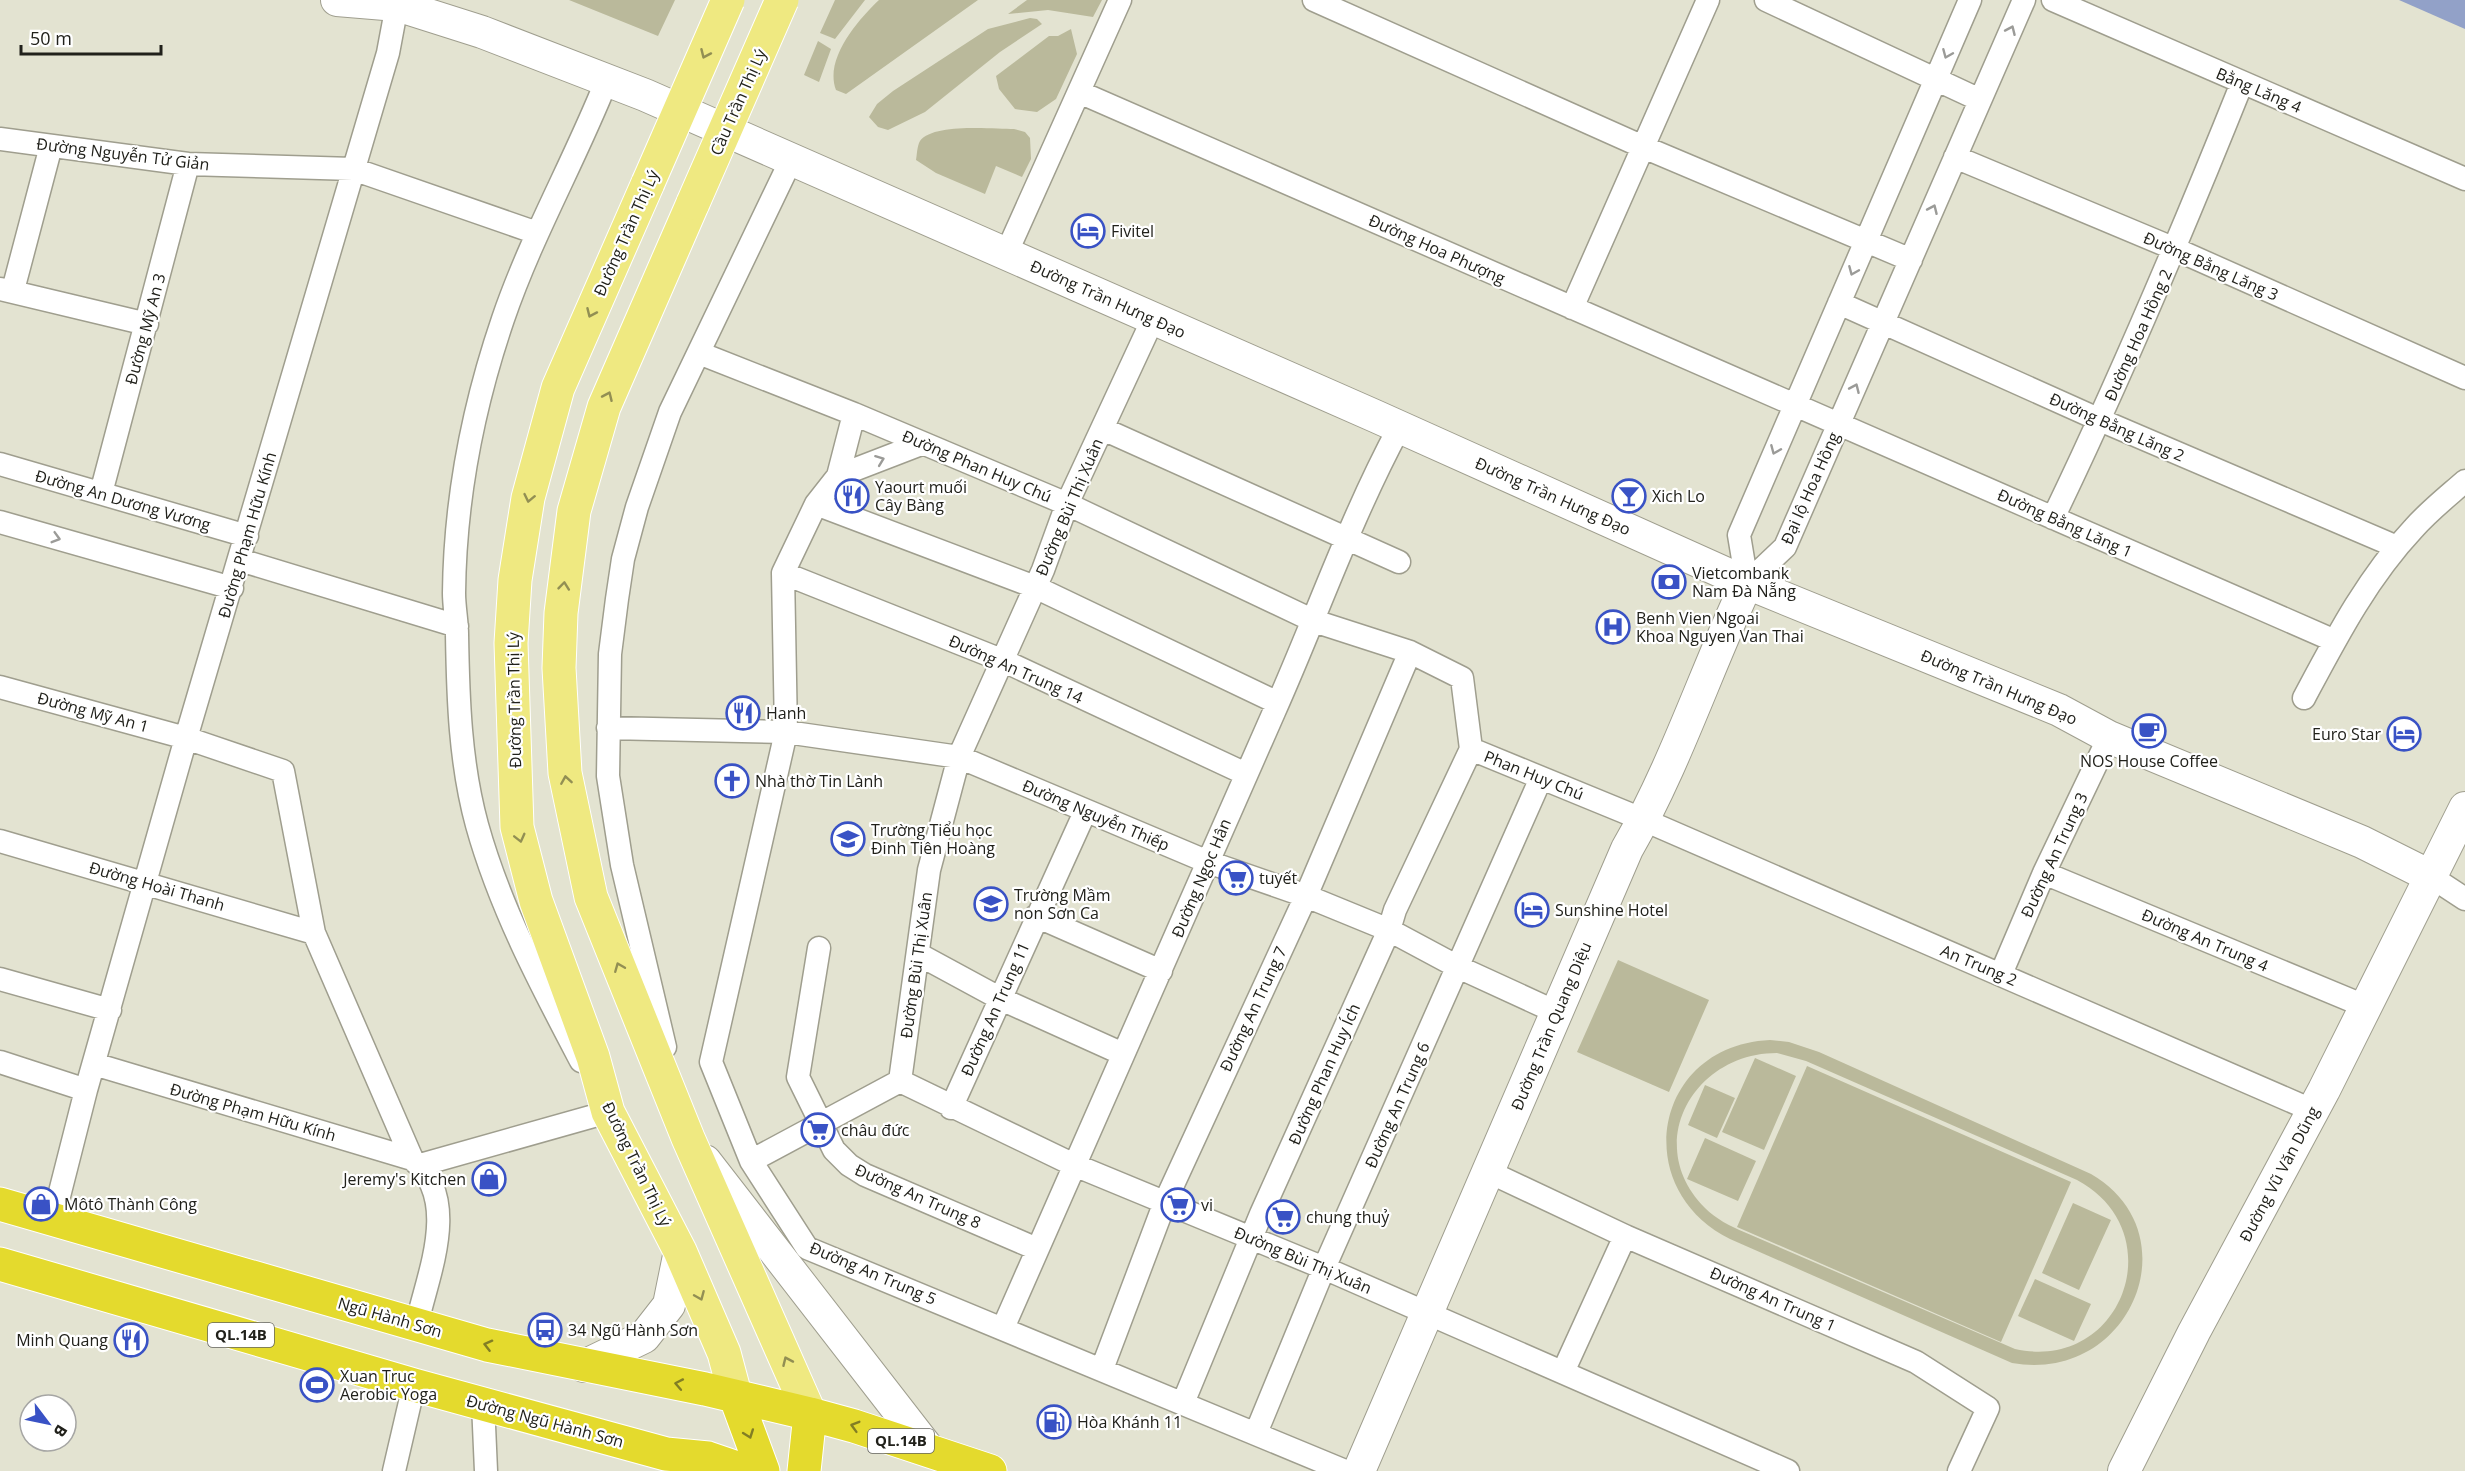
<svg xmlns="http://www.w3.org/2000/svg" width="2465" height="1471" font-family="'Open Sans',sans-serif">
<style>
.green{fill:#bab99b;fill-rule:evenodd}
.water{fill:#92a1c8}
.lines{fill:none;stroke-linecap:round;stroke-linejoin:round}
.street-casing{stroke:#9f9e8e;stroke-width:25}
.secondary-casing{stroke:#9f9e8e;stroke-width:34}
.primary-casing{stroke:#fff;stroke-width:35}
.highway-casing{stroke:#fff;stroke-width:35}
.street{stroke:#fff;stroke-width:22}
.secondary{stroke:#fff;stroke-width:32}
.primary{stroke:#efe981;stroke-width:33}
.highway{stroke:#e4da2d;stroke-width:33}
.primary-bridge-casing{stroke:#fff;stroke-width:35;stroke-linecap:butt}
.primary-bridge{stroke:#efe981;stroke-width:33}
.oneway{stroke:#9b9b98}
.oneway2{stroke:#928f53}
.oneway3{stroke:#827e24}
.labels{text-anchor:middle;stroke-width:4.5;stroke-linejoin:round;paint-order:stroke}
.shield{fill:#fff;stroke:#64645f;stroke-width:1.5}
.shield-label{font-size:15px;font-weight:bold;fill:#21211b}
.street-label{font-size:16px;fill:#21211b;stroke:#fff}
.poi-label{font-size:16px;fill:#21211b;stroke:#fff;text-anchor:start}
</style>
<rect width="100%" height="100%" fill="#e3e3d1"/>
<path class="green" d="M569,0H675L658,36Z
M835,0H865L835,39L820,33Z
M879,0H978L846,94L836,90C824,59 858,20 879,0Z
M1027,0H1102L1093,17L1048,10L1008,14Z
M1030,18L1037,19L1042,24L1000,52L925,112L888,130L878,127L869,117L877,104L893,91L988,29Z
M1071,29L1077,54L1056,99L1037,112L1015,109L999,89L996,76L1049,36H1058Z
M818,41L831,49L819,82L804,75Z
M1014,129L1025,132L1030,138L1031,159L1022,177L996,166L985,194L936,173L916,160C917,155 917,146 920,141C933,123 993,129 1014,129Z
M1618,960L1709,1000L1669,1092L1577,1052Z
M1770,1040L1789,1042L1819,1052L2091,1174C2193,1233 2131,1384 2012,1363L1730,1239C1628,1188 1654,1045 1770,1040ZM1777,1053L1806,1061L2077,1180C2174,1232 2122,1373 2015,1349L1744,1232C1730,1226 1716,1219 1705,1208C1642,1145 1693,1053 1777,1053Z
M1755,1058L1796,1076L1764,1150L1722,1132Z
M1807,1066L2071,1182L2001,1342L1737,1227Z
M1705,1085L1735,1098L1717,1138L1688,1125Z
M1705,1138L1756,1161L1738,1201L1687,1179Z
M2073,1203L2111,1220L2079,1290L2042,1273Z
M2035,1279L2091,1304L2074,1341L2018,1316Z"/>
<path class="water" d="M2399,0H2465V29Z"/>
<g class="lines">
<defs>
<path id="street" d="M1314,0L1641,146L1911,260
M1766,0L1980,100
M2053,0L2465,179
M1079,92L2335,641
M0,139L188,164L353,169L537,233
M1955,157L2175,249L2465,378
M1006,254L1120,0
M0,289L147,324
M13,290L51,146
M1839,303L2100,420L2397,547
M1572,308L1708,0
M699,353L854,414L1067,504L1314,621L1410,652L1462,678L1471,749L1644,820L2314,1111
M854,414L838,476L816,504L783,573L786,732L711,1062L751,1161L807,1248L1345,1471
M1103,429L1399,562
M0,464L247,536
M838,476L921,444
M101,493L188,164
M816,504L1035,587L1278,703
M2053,518C2122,375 2183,230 2242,83
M0,522L232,588
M240,560L457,626
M783,573L1004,661L1246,774
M1747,583L1785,547L2024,0
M1747,583L1739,535L1970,0
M0,687L186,738L283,771L314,933L412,1159C458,1196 432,1264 420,1311
M2304,698C2336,638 2367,578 2414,528C2429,511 2448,496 2465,481
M608,728L786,732L959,757L1208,862L1306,896L1389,930L1458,967L1556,1012
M0,841L314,933
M2044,873L2367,1007
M2430,876L2465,899
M1036,916L1161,971
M819,948L798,1077L834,1150L849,1165L865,1175L1037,1249
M918,954L1001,999L1123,1054
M2001,974L2044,873L2109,737
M0,979L110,1010
M665,1047L622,865L608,776L610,654L617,599L623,559L637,507L670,412L791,160
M581,1061C541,985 500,908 477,825C460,763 458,698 457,634C457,621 454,607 454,593C455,500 473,407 503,319C531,237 574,162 606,82
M0,1062L86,1090
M94,1064L412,1159
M900,1081L1072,1164L1324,1268L1788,1471
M900,1081L929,870L959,757L1043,570L1067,504L1153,319
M951,1108L1085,812
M751,1161L900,1081
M420,1165L608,1112L602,1101
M1487,1171L1625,1236
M57,1204L86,1090L186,738L388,53L397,5
M1003,1328C1092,1122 1183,917 1274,712C1316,618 1350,519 1399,428
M1102,1369L1165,1202L1306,896L1410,652
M1563,1372L1625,1236L1916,1362L1988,1408L1959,1471
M483,1403L486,1471
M1183,1403L1261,1214L1389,930L1395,910L1471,749
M1256,1433L1324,1268L1541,778
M394,1471L414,1385"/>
<path id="secondary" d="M337,0L397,5L482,32L645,95L1375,416L1747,583L2059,710L2109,737L2362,842L2430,876
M705,1161L929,1450
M584,1366L644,1337L669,1305L680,1251
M1359,1471L1627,849C1675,766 1706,670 1747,583
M2124,1471L2194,1332L2324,1090L2465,808"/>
<path id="primary" d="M648,183L558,388L528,498L515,580L511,643L517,827L536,901L593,1057L608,1112L680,1251L724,1353L736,1398
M693,203L604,407L574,511L561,613L559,668L565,773L591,897L688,1138L810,1414"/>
<path id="highway" d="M0,1204L487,1345L705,1389L810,1414L854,1426L990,1471
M0,1264L414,1385L666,1454L708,1458L746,1471
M736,1398L763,1471
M804,1471L810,1414"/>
</defs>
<use href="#street" class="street-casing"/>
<use href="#secondary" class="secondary-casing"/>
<use href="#primary" class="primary-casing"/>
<use href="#highway" class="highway-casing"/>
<use href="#street" class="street"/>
<use href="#secondary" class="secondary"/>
<use href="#primary" class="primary"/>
<use href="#highway" class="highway"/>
<defs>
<path id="primary-bridge" d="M648,183L728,0
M693,203L782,0"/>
</defs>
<use href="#primary-bridge" class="primary-bridge-casing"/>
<use href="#primary-bridge" class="primary-bridge"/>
</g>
<defs><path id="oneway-chevron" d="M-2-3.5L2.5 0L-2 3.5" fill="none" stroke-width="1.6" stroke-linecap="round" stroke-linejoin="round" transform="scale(1.5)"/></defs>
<g class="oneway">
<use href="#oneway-chevron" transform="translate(2011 30) rotate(-66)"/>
<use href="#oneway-chevron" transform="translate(1947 54) rotate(113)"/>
<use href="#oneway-chevron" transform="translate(1933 209) rotate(-66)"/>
<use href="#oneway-chevron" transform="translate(1853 271) rotate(113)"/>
<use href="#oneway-chevron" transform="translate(1855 388) rotate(-66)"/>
<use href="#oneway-chevron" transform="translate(1775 450) rotate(113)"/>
<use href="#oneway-chevron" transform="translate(880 460) rotate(-21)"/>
<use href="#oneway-chevron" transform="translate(56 538) rotate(16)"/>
</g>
<g class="oneway2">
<use href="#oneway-chevron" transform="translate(705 54) rotate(114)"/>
<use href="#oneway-chevron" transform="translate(591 313) rotate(114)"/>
<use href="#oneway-chevron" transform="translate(608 396) rotate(-66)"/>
<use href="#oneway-chevron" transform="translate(529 498) rotate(102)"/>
<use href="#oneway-chevron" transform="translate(564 586) rotate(-84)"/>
<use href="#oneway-chevron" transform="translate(566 780) rotate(-99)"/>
<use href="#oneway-chevron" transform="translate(520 838) rotate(76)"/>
<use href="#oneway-chevron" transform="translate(619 967) rotate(-112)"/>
<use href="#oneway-chevron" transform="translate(700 1296) rotate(67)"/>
<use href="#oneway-chevron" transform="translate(787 1361) rotate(-114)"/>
</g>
<g class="oneway3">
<use href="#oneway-chevron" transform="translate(488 1345) rotate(-166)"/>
<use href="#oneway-chevron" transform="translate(679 1384) rotate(-169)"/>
<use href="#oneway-chevron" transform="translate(855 1426) rotate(-164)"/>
<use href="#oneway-chevron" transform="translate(749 1434) rotate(70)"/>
</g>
<defs>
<symbol id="hotel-ring" viewBox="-11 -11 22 22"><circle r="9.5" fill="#fff" stroke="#3952c5" stroke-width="1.5"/><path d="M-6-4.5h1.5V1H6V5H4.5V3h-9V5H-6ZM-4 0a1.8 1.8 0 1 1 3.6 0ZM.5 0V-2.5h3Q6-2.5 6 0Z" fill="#3952c5"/></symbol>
<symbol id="restaurant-ring" viewBox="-11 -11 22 22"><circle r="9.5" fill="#fff" stroke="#3952c5" stroke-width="1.5"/><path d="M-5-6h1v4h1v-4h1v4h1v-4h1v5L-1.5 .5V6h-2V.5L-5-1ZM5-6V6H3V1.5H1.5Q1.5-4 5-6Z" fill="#3952c5"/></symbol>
<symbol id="bar-ring" viewBox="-11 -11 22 22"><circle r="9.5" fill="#fff" stroke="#3952c5" stroke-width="1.5"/><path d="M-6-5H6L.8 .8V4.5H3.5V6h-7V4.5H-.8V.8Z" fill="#3952c5"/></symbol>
<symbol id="bank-ring" viewBox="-11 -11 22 22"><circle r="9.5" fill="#fff" stroke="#3952c5" stroke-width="1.5"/><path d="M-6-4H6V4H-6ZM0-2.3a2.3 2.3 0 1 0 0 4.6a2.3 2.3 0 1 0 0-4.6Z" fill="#3952c5"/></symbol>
<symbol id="hospital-ring" viewBox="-11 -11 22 22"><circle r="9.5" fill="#fff" stroke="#3952c5" stroke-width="1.5"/><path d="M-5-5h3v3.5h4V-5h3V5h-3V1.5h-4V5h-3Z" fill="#3952c5"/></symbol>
<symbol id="cafe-ring" viewBox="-11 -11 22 22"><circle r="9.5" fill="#fff" stroke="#3952c5" stroke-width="1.5"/><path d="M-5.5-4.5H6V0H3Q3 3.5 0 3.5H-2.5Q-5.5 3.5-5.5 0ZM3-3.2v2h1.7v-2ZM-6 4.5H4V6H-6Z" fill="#3952c5"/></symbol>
<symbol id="church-ring" viewBox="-11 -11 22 22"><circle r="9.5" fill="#fff" stroke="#3952c5" stroke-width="1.5"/><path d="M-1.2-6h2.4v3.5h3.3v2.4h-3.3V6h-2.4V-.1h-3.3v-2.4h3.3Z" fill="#3952c5"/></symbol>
<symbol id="school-ring" viewBox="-11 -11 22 22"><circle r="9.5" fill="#fff" stroke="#3952c5" stroke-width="1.5"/><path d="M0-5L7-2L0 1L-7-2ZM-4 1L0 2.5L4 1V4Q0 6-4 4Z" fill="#3952c5"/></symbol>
<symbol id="supermarket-ring" viewBox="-11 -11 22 22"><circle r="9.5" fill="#fff" stroke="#3952c5" stroke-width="1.5"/><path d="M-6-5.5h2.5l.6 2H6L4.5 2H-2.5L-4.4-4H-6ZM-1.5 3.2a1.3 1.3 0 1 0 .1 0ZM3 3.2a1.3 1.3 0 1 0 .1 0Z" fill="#3952c5"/></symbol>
<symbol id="shop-ring" viewBox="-11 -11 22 22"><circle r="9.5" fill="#fff" stroke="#3952c5" stroke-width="1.5"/><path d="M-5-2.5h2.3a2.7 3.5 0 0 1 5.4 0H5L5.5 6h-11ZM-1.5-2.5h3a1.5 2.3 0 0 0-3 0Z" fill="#3952c5"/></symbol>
<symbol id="bus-ring" viewBox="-11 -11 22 22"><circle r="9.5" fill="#fff" stroke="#3952c5" stroke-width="1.5"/><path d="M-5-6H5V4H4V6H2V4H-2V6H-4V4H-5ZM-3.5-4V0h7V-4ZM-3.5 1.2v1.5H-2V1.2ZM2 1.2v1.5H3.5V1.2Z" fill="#3952c5"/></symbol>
<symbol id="stadium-ring" viewBox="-11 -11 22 22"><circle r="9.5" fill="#fff" stroke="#3952c5" stroke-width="1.5"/><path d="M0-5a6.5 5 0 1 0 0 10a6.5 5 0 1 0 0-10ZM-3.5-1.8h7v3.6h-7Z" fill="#3952c5"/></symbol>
<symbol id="fuel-ring" viewBox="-11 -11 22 22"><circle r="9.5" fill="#fff" stroke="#3952c5" stroke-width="1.5"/><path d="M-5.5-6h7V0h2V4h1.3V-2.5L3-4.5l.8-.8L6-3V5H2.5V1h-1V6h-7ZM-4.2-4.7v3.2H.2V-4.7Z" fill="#3952c5"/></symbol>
</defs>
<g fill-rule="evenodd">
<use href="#hotel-ring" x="1069" y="212" width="38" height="38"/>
<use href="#restaurant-ring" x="833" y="477" width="38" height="38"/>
<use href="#bar-ring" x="1610" y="477" width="38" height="38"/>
<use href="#bank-ring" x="1650" y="563" width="38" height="38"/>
<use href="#hospital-ring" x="1594" y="608" width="38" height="38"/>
<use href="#restaurant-ring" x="724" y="694" width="38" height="38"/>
<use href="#cafe-ring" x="2130" y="712" width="38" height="38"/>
<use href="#hotel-ring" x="2385" y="715" width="38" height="38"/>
<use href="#church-ring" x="713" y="762" width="38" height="38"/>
<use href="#school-ring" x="829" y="820" width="38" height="38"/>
<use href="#supermarket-ring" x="1217" y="859" width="38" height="38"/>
<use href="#school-ring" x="972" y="885" width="38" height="38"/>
<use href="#hotel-ring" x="1513" y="891" width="38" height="38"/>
<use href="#supermarket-ring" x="799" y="1111" width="38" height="38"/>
<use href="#shop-ring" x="470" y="1160" width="38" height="38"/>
<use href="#shop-ring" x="22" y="1185" width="38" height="38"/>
<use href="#supermarket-ring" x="1159" y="1186" width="38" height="38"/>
<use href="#supermarket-ring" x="1264" y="1198" width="38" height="38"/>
<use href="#bus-ring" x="526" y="1311" width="38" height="38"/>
<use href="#restaurant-ring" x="112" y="1321" width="38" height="38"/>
<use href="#stadium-ring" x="298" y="1366" width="38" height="38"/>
<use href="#fuel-ring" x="1035" y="1403" width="38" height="38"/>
</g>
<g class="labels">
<g class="shield">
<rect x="208" y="1323" width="66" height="24" rx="4.5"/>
<rect x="868" y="1429" width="66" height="24" rx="4.5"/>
</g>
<g class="shield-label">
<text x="241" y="1340">QL.14B</text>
<text x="901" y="1446">QL.14B</text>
</g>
<g class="street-label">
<text transform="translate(2259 90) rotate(23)" y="6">Bằng Lăng 4</text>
<text transform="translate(738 102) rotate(-66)" y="6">Cầu Trần Thị Lý</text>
<text transform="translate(123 154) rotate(7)" y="6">Đường Nguyễn Tử Giản</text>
<text transform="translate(626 233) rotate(-66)" y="6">Đường Trần Thị Lý</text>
<text transform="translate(1437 249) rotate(24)" y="6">Đường Hoa Phượng</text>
<text transform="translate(2211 266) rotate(24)" y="6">Đường Bằng Lăng 3</text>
<text transform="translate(1108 299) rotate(24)" y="6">Đường Trần Hưng Đạo</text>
<text transform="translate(145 329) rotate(-75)" y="6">Đường Mỹ An 3</text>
<text transform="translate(2138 335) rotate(-66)" y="6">Đường Hoa Hồng 2</text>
<text transform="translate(2117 427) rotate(24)" y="6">Đường Bằng Lăng 2</text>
<text transform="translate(977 466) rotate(23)" y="6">Đường Phan Huy Chú</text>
<text transform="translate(1810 488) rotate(-66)" y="6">Đại lộ Hoa Hồng</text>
<text transform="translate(1553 496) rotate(24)" y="6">Đường Trần Hưng Đạo</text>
<text transform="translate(123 500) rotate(16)" y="6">Đường An Dương Vương</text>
<text transform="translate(1069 507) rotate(-67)" y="6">Đường Bùi Thị Xuân</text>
<text transform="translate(2065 523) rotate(24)" y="6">Đường Bằng Lăng 1</text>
<text transform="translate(247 535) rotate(-74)" y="6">Đường Phạm Hữu Kính</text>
<text transform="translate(1016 669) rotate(24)" y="6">Đường An Trung 14</text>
<text transform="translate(1999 687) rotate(23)" y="6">Đường Trần Hưng Đạo</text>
<text transform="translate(514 700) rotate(-91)" y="6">Đường Trần Thị Lý</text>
<text transform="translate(93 712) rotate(15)" y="6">Đường Mỹ An 1</text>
<text transform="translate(1534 775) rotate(22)" y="6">Phan Huy Chú</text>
<text transform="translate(1096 815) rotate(23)" y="6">Đường Nguyễn Thiếp</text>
<text transform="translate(2054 855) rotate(-65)" y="6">Đường An Trung 3</text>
<text transform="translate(1201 878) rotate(-67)" y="6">Đường Ngọc Hân</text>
<text transform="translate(157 886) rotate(16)" y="6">Đường Hoài Thanh</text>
<text transform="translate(2205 940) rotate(23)" y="6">Đường An Trung 4</text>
<text transform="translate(916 965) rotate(-82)" y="6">Đường Bùi Thị Xuân</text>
<text transform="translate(1979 965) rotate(23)" y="6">An Trung 2</text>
<text transform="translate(995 1009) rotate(-66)" y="6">Đường An Trung 11</text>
<text transform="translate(1253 1009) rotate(-65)" y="6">Đường An Trung 7</text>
<text transform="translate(1551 1026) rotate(-67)" y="6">Đường Trần Quang Diệu</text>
<text transform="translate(1324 1074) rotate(-66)" y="6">Đường Phan Huy Ích</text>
<text transform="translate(1397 1105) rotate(-66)" y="6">Đường An Trung 6</text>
<text transform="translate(253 1112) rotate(16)" y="6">Đường Phạm Hữu Kính</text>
<text transform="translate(637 1164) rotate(64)" y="6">Đường Trần Thị Lý</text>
<text transform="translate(2279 1174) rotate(-62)" y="6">Đường Vũ Văn Dũng</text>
<text transform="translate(918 1196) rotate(24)" y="6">Đường An Trung 8</text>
<text transform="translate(1303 1260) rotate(23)" y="6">Đường Bùi Thị Xuân</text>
<text transform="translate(873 1273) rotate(23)" y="6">Đường An Trung 5</text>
<text transform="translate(1773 1299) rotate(24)" y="6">Đường An Trung 1</text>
<text transform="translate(390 1317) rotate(16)" y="6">Ngũ Hành Sơn</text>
<text transform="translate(545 1421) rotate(15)" y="6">Đường Ngũ Hành Sơn</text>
</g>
<g class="poi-label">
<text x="1111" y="237">Fivitel</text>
<text x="875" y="493">Yaourt muối<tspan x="875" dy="18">Cây Bàng</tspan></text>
<text x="1652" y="502">Xich Lo</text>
<text x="1692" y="579">Vietcombank<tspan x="1692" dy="18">Nam Đà Nẵng</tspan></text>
<text x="1636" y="624">Benh Vien Ngoai<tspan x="1636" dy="18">Khoa Nguyen Van Thai</tspan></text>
<text x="766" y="719">Hanh</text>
<text x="2381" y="740" text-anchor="end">Euro Star</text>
<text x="2149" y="767" text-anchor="middle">NOS House Coffee</text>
<text x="755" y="787">Nhà thờ Tin Lành</text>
<text x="871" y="836">Trường Tiểu học<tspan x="871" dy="18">Đinh Tiên Hoàng</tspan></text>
<text x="1259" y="884">tuyết</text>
<text x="1014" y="901">Trường Mầm<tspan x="1014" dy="18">non Sơn Ca</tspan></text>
<text x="1555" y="916">Sunshine Hotel</text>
<text x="841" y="1136">châu đức</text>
<text x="466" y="1185" text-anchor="end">Jeremy's Kitchen</text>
<text x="64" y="1210">Môtô Thành Công</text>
<text x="1201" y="1211">vi</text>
<text x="1306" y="1223">chung thuỷ</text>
<text x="568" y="1336">34 Ngũ Hành Sơn</text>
<text x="108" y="1346" text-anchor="end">Minh Quang</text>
<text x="340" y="1382">Xuan Truc<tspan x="340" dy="18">Aerobic Yoga</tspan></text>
<text x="1077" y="1428">Hòa Khánh 11</text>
</g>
</g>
<g transform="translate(48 1423) rotate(122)"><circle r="28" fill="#ffffff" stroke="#a6a6a4" stroke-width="1.5"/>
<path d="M0-4.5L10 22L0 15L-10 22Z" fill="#3952c5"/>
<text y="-9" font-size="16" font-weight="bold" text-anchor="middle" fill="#21211b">B</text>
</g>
<path d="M21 45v9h140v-9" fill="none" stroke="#21211b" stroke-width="3"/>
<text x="30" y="45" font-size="18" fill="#21211b" stroke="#ffffff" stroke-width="4.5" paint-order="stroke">50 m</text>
</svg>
